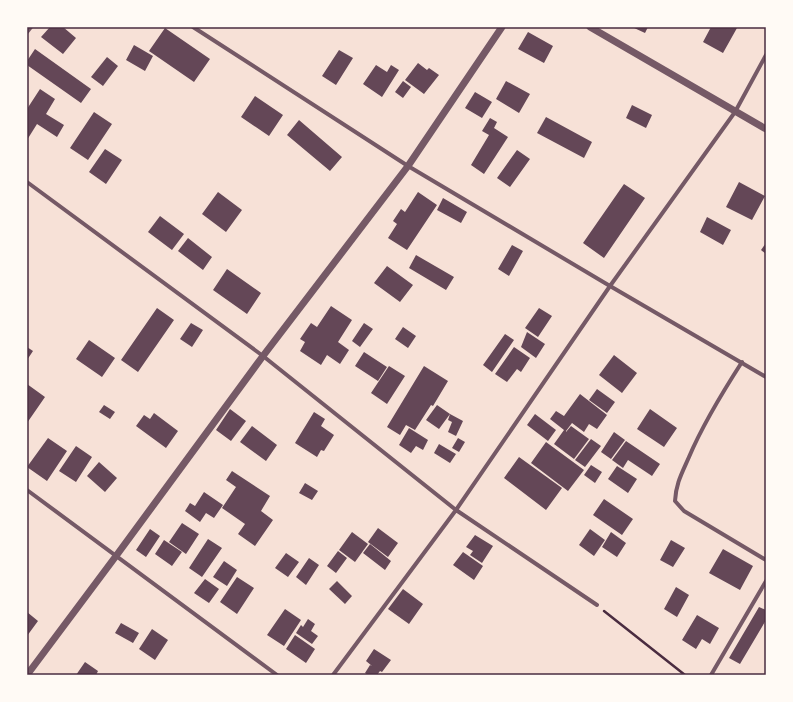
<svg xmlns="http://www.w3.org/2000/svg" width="793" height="702" font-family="'Titillium Web',sans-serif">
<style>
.building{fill:#644757}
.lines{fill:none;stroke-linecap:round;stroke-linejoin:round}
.path{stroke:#4a2c40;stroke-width:2.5}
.minor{stroke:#755966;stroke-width:4}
.tertiary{stroke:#755966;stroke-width:7}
.neatline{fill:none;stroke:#4a2c40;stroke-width:1.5}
</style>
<rect width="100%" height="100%" fill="#f7e1d7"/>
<path class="building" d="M50,27H63L76,38L63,54L41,37Z
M632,27H648L645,33Z
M711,27H735L737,28L723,53L703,42Z
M165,28L210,59L194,82L149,51Z
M528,32L553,46L544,63L518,49Z
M134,45L153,56L145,71L126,60Z
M35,49L91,89L81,103L27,65V61Z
M339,50L353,58L336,85L322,76Z
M107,57L118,66L103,86L91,77Z
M418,63L427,70L429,68L439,75L424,94L405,80Z
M376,65L387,72L391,65L399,70L382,97L363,84Z
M403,81L411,87L403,98L395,92Z
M506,81L530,94L519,113L496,99Z
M40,89L55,99L46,114L64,125L57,137L37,124L27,140V109Z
M475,92L492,102L482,118L465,108Z
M255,96L283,115L269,136L241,117Z
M632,105L652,115L646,128L626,118Z
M94,112L112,124L88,160L70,148Z
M546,117L592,142L584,158L537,133Z
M490,118L497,122L494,128L508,137L484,174L471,165L489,135L482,131Z
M299,120L342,157L330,171L287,135Z
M105,149L122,160L106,184L89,172Z
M517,150L530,159L510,187L497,178Z
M739,182L765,196L752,220L726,207Z
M624,184L645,198L604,258L583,243Z
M218,192L242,210L226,232L202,214Z
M418,192L437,205L407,250L388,238L397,224L393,221L401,209L405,212Z
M443,198L467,212L461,223L437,210Z
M160,216L184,234L172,250L148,232Z
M707,217L731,230L723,245L700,232Z
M188,238L212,257L203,270L178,251Z
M766,243V254L761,250Z
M512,245L523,251L509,276L498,269Z
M416,255L454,277L446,290L409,268Z
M387,266L413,285L400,302L374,283Z
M227,269L261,293L247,314L213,290Z
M331,306L352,320L338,342L349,350L340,364L327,355L321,365L300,351L305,342L300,339L311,323L317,327Z
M157,308L174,320L138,372L121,360Z
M539,308L552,316L538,337L525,328Z
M191,323L203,330L192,347L180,339Z
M364,323L373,329L360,347L352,341Z
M403,327L416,336L408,348L395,339Z
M527,332L545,344L536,358L521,347Z
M505,334L514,340L492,372L483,365Z
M89,340L115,358L102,377L76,359Z
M27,347L33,351L27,360Z
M514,347L530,358L521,372L517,369L507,382L495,374Z
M364,352L387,367L378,381L355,366Z
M614,355L637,373L622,393L599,375Z
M389,366L405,376L387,404L371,393Z
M424,366L448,381L433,406L431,405L415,430L406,425L400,435L387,427Z
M27,384L45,397L27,423Z
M597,389L615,402L607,413L589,400Z
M580,394L607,415L597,429L589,424L584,432L572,423L566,431V432L571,426L589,439L574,459L554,444L564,430L550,419L556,411L564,416Z
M104,405L115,412L110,419L99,412Z
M437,405L450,414L439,429L426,420Z
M230,409L246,421L231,441L216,430Z
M650,409L677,428L664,447L637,429Z
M314,412L325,419L321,426L334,435L324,451L321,450L317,457L295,443Z
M154,413L178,431L166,448L136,426L144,415L150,419Z
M450,414L463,421L456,436L448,432L452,422L448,420Z
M535,414L556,430L548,441L527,425Z
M252,426L277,445L266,461L240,442Z
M409,428L428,440L423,450L416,446L411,453L399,445Z
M614,432L625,440L611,459L601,452Z
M48,438L67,451L47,481L27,467Z
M458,438L465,442L459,452L452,448Z
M591,439L601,446L585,467L575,460Z
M626,441L660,464L652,476L628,460L623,468L612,460Z
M546,442L584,470L568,491L531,463Z
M439,444L456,454L450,463L434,453Z
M76,446L92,457L76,482L59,471Z
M519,457L562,488L546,510L504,478Z
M99,462L117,478L105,492L87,476Z
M591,465L602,472L595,483L584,475Z
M617,466L637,479L628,493L608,479Z
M232,471L270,496L261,511L273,520L255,546L238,534L245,524L222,508L236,487L226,480Z
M305,483L318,491L312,500L299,493Z
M204,492L223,505L214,518L206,513L200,522L185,511L190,503L195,506Z
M604,499L633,519L622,535L593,515Z
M182,523L199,534L186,554L169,542Z
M378,528L398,543L388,557L368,542Z
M150,529L160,536L146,557L136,550Z
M590,529L605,540L594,556L579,545Z
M352,532L368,544L355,562L339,550Z
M611,532L626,543L617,557L602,547Z
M475,535L493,546L482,563L470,555L473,551L466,547Z
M208,539L222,548L202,577L189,568Z
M164,540L182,552L172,566L155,554Z
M671,540L685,548L673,567L660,560Z
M370,544L391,561L385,570L363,553Z
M723,549L753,566L740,590L709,573Z
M338,551L347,558L336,573L327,566Z
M463,552L483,566L474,580L453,565Z
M286,553L299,562L288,577L275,568Z
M309,558L319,565L306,585L296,577Z
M224,561L237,570L227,586L213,577Z
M237,577L254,588L237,614L220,602Z
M205,579L219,589L209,603L194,593Z
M337,581L352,596L345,604L329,589Z
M676,587L689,595L677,617L664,609Z
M403,589L423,604L409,624L388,609Z
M759,607L766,610V620L740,664L729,658Z
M285,609L301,620L284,646L267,635Z
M27,612L38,621L27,636Z
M697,615L719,628L710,644L702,639L696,649L682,640Z
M308,619L315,624L311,631L318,636L312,644L296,633L301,625L303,627Z
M121,623L139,633L133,643L115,633Z
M152,629L168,640L155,660L139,649Z
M295,635L315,649L306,663L286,649Z
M374,649L391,660L382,672L380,671L377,675H368L365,673L370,665L372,666L366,661Z
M85,662L98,671L96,675H76Z"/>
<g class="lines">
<path class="path" d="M604,611L685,675"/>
<path class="minor" d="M193,27L408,166L610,286L766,377
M27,32L31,27
M27,182L263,356L456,510L597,605
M742,362C722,393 703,424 689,457C682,473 676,483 675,501L684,511L766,560
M27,490L277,675
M333,675L456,510L610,286L735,112L766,55
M711,675L766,581"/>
<path class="tertiary" d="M590,27L766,129
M27,675L116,556L263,356L408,166L502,27"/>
</g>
<rect width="793" height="702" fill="none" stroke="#fffaf5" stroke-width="56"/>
<rect x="28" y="28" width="737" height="646" class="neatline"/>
</svg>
